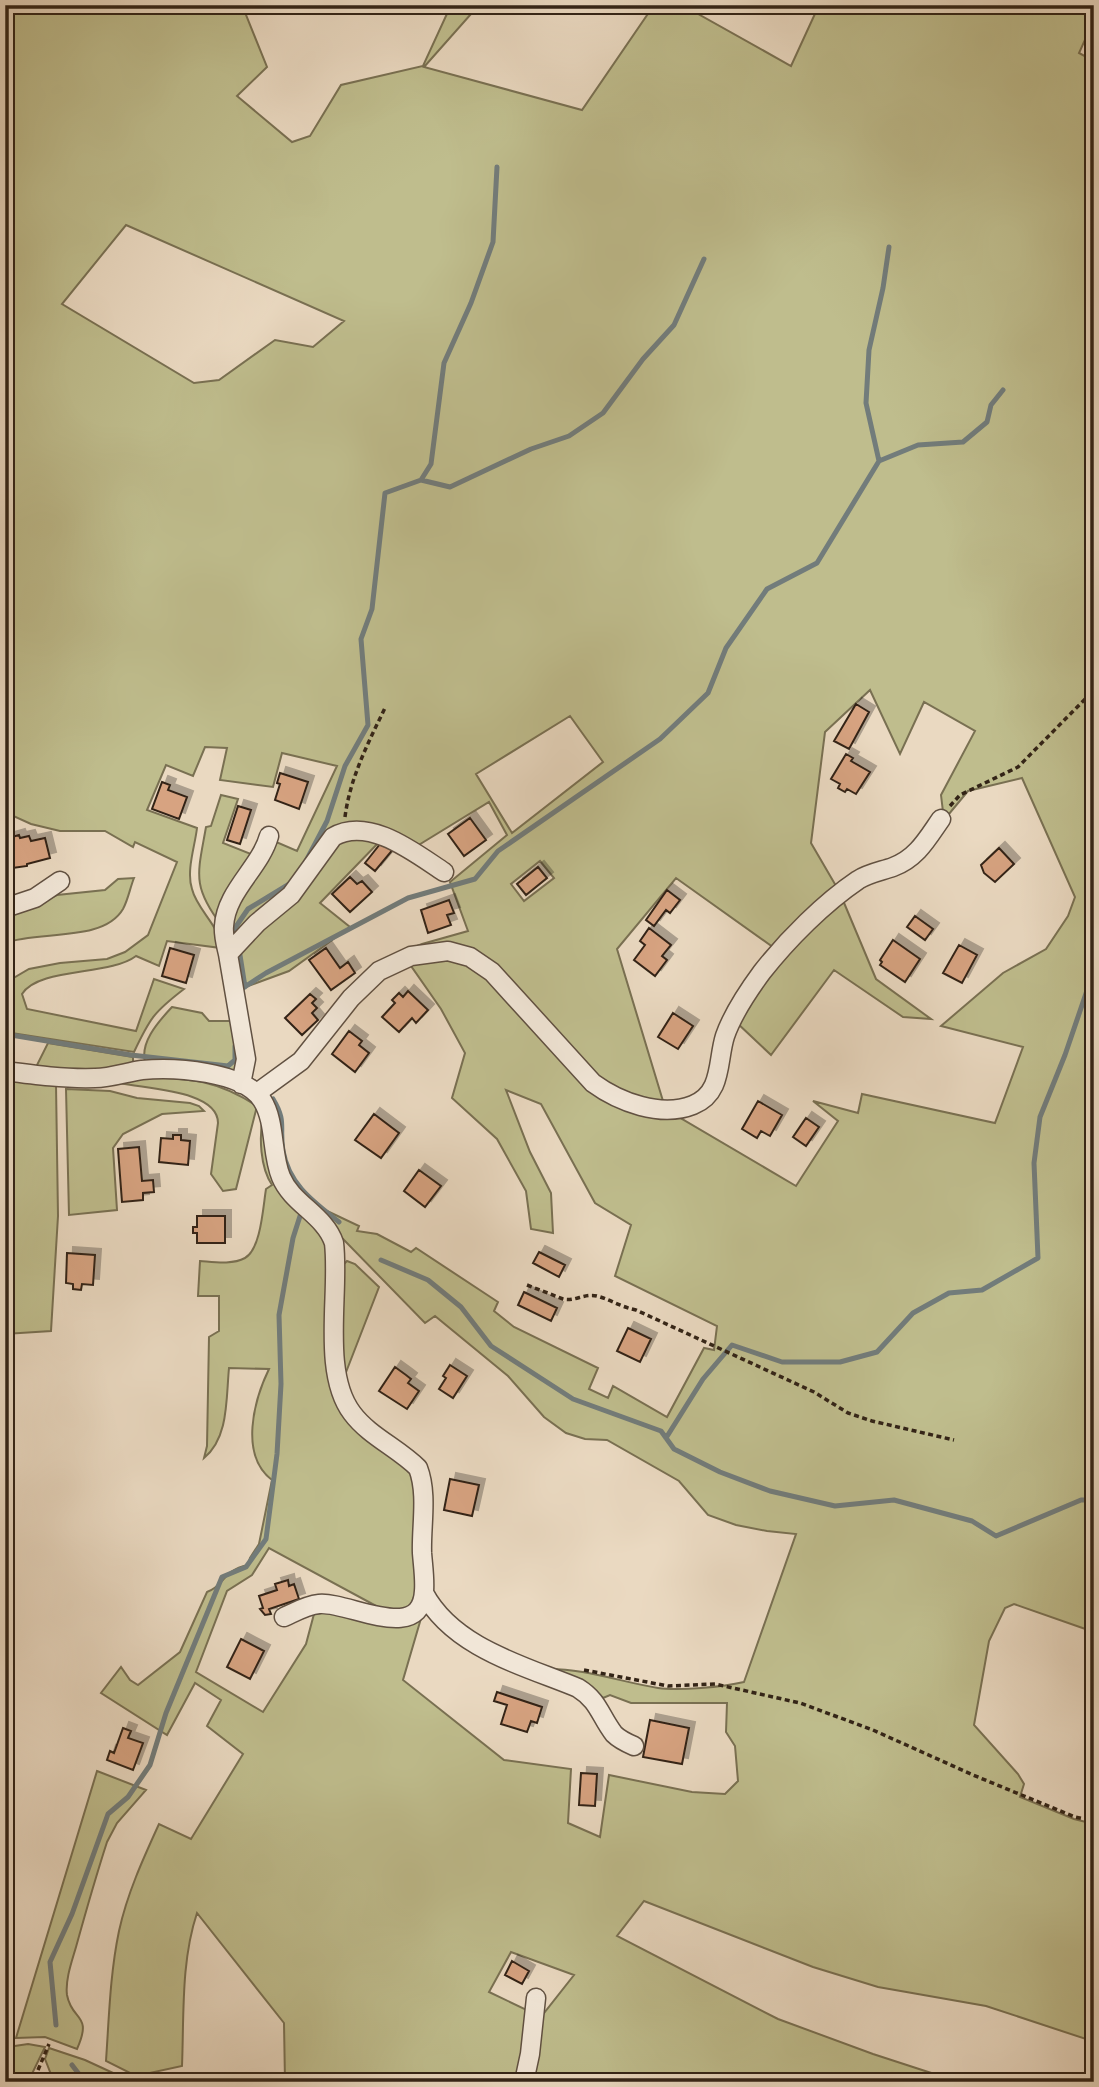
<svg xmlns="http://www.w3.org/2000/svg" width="1099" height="2087" font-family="Alegreya,serif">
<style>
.green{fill:#bfbd8d;stroke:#797052;stroke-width:2;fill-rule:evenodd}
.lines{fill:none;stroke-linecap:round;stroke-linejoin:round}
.stream{stroke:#727c7b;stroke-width:5}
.building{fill:#d7a381;stroke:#332417;stroke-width:2;filter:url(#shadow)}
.minor-casing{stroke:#615142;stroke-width:21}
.path{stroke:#332417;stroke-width:3.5;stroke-dasharray:5 3.5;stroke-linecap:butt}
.minor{stroke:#f1e6d7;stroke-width:18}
</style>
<defs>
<filter id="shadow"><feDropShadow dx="6" dy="-6" stdDeviation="0" flood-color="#0004"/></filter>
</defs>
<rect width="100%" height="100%" fill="#ead9c1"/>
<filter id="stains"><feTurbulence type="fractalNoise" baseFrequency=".00286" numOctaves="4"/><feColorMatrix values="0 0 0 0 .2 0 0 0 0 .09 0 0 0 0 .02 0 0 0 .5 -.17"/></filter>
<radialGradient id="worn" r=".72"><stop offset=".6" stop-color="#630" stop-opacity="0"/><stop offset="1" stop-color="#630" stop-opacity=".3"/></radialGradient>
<path class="green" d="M5,5H242L267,67L237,96L292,142L310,136L341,85L423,66L451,5H479L424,67L582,110L654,5H682L791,66L819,5H1094V20L1079,53L1094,61V1632L1014,1604L1005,1608L989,1641L974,1725L1018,1774L1024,1784L1020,1797L1074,1819L1094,1824V2032L1092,2041L986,2006L878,1987L813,1967L644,1901L617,1936L778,2019L873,2054L959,2082H528L541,2017L574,1975L511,1952L489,1992L531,2012L520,2082H285L284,2023L197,1913C181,1961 184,2015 182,2066L136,2076L106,2061C109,2018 110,1974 119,1931C127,1894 143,1859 159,1824L191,1839L243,1754L207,1726L221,1700L195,1683L167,1735L101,1693L121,1667L130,1680L138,1685L180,1652L207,1592C226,1585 221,1571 248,1565L250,1558L259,1544L272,1480C239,1455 254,1400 269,1369L229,1368C226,1398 229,1438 204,1458L207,1446L209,1337L219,1331V1296H198L200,1261C214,1262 232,1265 245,1258C261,1249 263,1207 266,1189L272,1185C260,1167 259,1137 263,1116L272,1157L323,1230L328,1246L336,1397L409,1466L416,1478L417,1588L410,1608L399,1614L378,1607L269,1548L252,1575L227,1591L196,1672L263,1712L306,1644L314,1614L332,1612L422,1615L403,1680L504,1760L571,1769L568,1823L600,1837L609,1775L692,1792L725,1794L738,1781L735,1746L726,1732L727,1703H631L610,1695L603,1698L599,1694L546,1669C583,1668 621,1682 658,1688C679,1691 723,1687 744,1682L796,1534L767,1531L736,1525L708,1515L679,1481L607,1440L585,1439L566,1433L544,1417L508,1376L435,1316L425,1323L306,1201L359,1226L357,1231L377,1234L411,1252L416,1248L498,1302L494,1311L514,1327L598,1368L589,1389L608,1398L613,1386L667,1417L704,1348L714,1350L717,1326L615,1276L631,1225L595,1203L541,1104L506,1090L530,1152L551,1193L553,1233L531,1229L526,1191L497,1139L452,1098L465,1053L441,1009L409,963L433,957L473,965L583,1080L670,1112L796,1186L838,1121L813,1101L858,1113L862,1094L995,1123L1023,1047L941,1026L1003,973L1046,949L1068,916L1075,897L1022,778L968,791L944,820L941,795L975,731L924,702L900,754L870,690L825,732L811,843L839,891L777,950L676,878L617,949L663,1101H646L602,1084L473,954L394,955L422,944L468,931L450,882L507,835L489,802L417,846L341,827L298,883L230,946V916L274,841L297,851L337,766L282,753L273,787L220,780L227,748L205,747L193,776L166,765L147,810L197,828C195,846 186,871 192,889C197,910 221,927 221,948L167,941L159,966L136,956C110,976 39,967 22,994L27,1009L136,1031L154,979L184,989C154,1012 150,1018 134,1052L5,1032V983L29,969L60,963L107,959L125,952L148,935L177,862L135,842L133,847L105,831H60L31,824L7,813L5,814ZM126,225L344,321L313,347L275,340L219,380L194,383L62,304ZM570,716L603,762L512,833L476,774ZM540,861L554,878L524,901L511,884Z
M221,795L238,799L223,843L256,856L222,926C191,886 198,873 206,827L211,826Z
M383,838L320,903L350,927L289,971L240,989L236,956L337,839Z
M134,878C130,888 128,900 123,909C103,943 38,930 5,943V918L57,895L105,890L118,879Z
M842,898L876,979L931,1019L903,1017L834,970L771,1055L735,1021L776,961Z
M172,1007L202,1013L209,1021H230C240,1033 244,1058 234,1071L146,1065C138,1044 158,1022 172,1007Z
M48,1043L133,1057V1066L78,1072L35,1069Z
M147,1077C193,1079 217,1080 257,1106L236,1189L223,1191L211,1174L218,1123C218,1090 145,1089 120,1083Z
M5,1079L56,1085L58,1216L51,1331L5,1334Z
M66,1089L110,1091L137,1098L190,1103L199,1106L204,1111L162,1114L123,1134L113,1148L117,1210L69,1215Z
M347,1261L355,1264L379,1287L343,1380V1265Z
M97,1771L146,1790L117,1823L107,1842C96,1876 86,1911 76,1947C72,1961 65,1980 67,1995C72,2022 93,2013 77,2049L45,2037L16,2038Z
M28,2044L45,2047L28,2082H5V2050L8,2047Z
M49,2048L85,2060L124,2078L107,2082H54L45,2059Z"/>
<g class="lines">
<path class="stream" d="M879,461L918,445L963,442L987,422L991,405L1003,390
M421,480L450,487L531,449L569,436L603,413L643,359L674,325L704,259
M306,861L327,821L345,766L368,725L361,639L372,609L385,493L421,480L431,464L444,363L471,303L493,242L497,167
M237,939L235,928L248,909L291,883
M239,949L245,987
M237,992L266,973L408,898L475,879L498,851L660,739L708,693L726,648L767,589L817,563L879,461L866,403L869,350L883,288L889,247
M5,1034L131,1055L228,1066L235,1060V1046
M273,1099C287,1122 279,1127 283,1151C289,1185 314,1202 339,1222
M381,1260L428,1280L461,1307L491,1346L573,1399L661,1431L674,1449L720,1472L770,1491L835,1506L894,1500L972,1521L996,1536L1081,1500H1094
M666,1438L703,1379L732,1345L782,1362H840L877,1352L913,1313L949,1293L982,1290L1038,1258L1034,1163L1040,1117L1065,1055L1094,970
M56,2025L50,1962L72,1914L108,1814L128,1797L150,1765L166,1713L222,1577L246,1567L266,1539L277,1454L281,1384L279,1315L293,1238L301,1213
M72,2065L85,2082"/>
</g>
<path class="building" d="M856,704L869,712L849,749L834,741Z
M846,754L853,758L851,761L870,772L856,794L847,789L845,792L838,788L840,784L831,779Z
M280,773L308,782L299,809L275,800L280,784L277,783Z
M162,782L170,785L168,790L187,797L179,819L152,809Z
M238,806L251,810L240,844L227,840Z
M470,818L486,840L464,856L448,834Z
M19,835L20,838L29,836L31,841L45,838L50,858L27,864V866L5,869L7,847L5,839Z
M384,839L395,847L375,871L365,863Z
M999,848L1014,864L995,882L984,873L981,865Z
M538,867L547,878L526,895L517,884Z
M350,877L357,884L362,881L372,892L350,912L332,894Z
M667,890L680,900L670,913L666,910L654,926L646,920Z
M449,900L454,913L447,915L451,925L428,933L421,910Z
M915,916L933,929L925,940L907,927Z
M649,928L671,945L662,956L667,960L655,976L634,960L645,945L640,941Z
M893,940L920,959L905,982L880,965L882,962L880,960Z
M959,945L977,955L962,983L943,973Z
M170,948L194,955L186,983L162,976Z
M326,948L340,968L348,962L355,973L331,990L309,960Z
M408,991L428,1010L416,1023L412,1018L399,1032L382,1017L395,1003L392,1000L399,993L403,997Z
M310,994L316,999L312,1003L317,1008L312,1013L318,1020L302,1035L285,1018Z
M673,1013L693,1026L678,1049L658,1037Z
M349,1031L362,1041L359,1045L369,1053L355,1072L332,1054Z
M758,1101L782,1115L770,1136L761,1131L757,1138L742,1129Z
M374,1114L399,1133L381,1158L355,1140Z
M806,1118L819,1127L806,1146L793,1137Z
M173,1135H181V1140L190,1141L188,1165L159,1162L161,1138L173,1139Z
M139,1147L142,1181L153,1180L154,1192L143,1193V1200L122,1202L118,1149Z
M419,1170L441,1186L425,1207L404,1191Z
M197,1216H225V1243H197V1233H193V1227H197Z
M539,1252L565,1265L559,1277L533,1263Z
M67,1253L95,1255L93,1285L82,1284L81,1290L73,1289V1284L66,1283Z
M524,1292L557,1308L551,1321L518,1305Z
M628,1328L651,1339L640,1362L617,1351Z
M450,1365L467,1376L453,1398L439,1389L446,1378L443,1376Z
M395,1367L406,1375L411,1379L408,1383L419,1391L407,1409L379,1391Z
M450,1479L479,1485L472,1516L444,1510Z
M288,1580L289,1586L294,1584L299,1599L269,1609L271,1614L265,1615L260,1609L263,1608L259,1596L277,1590L275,1584Z
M241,1639L264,1651L250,1679L227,1667Z
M497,1692L542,1707L537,1723L531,1721L527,1732L501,1724L507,1705L494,1701Z
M650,1720L689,1728L682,1764L643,1757Z
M123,1728L131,1731L128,1738L143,1743L133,1770L107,1760L110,1751L114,1753Z
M581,1773L597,1774L595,1806L579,1805Z
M512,1961L529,1971L522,1984L505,1975Z"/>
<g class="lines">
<defs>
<path id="minor" d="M5,908L35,898L60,881
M228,954C226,945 223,935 224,926C226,891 260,868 269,836
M5,1071C35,1075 65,1079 95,1078C111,1078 127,1072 142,1070C174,1067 243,1071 262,1100C276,1122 271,1153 281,1177C292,1204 325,1215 334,1243C340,1292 321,1372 352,1413C369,1436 398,1448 418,1468C428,1494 421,1526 422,1553C423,1566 425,1579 424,1591C421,1645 348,1601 319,1604C307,1605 295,1612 284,1617
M241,1084L246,1059L228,954L257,923L291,895L333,837C369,816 415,853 444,872
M257,1093L301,1061L351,998L379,971L411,956L448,951L470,957L492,972L593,1083C619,1102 661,1118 693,1105C723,1093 717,1061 725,1036C733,1013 748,991 762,972C788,939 824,903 858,880C869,873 882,871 893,867C917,858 927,839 941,819
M424,1593C453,1648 525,1666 578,1688C599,1701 600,1716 614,1734C619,1739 627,1743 634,1746
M524,2082L530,2054L536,1998"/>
</defs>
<use href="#minor" class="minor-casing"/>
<path class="path" d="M950,806L960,795L1018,767L1094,690
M345,817C350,778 368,743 385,708
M527,1285L563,1299C574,1302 585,1293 597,1296C611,1300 621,1307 636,1310L814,1392L848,1413L872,1421L954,1440
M584,1670L668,1686L715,1684L800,1703L873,1730L973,1775L1075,1817L1094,1821
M38,2070L49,2044"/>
<use href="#minor" class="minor"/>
</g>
<rect width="1099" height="2087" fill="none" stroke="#ead9c1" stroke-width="28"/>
<rect x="7" y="7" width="1085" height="2073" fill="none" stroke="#332417" stroke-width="3.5"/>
<rect x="14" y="14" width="1071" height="2059" fill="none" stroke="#332417" stroke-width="2"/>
<rect width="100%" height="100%" filter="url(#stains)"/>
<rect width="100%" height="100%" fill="url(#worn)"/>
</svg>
